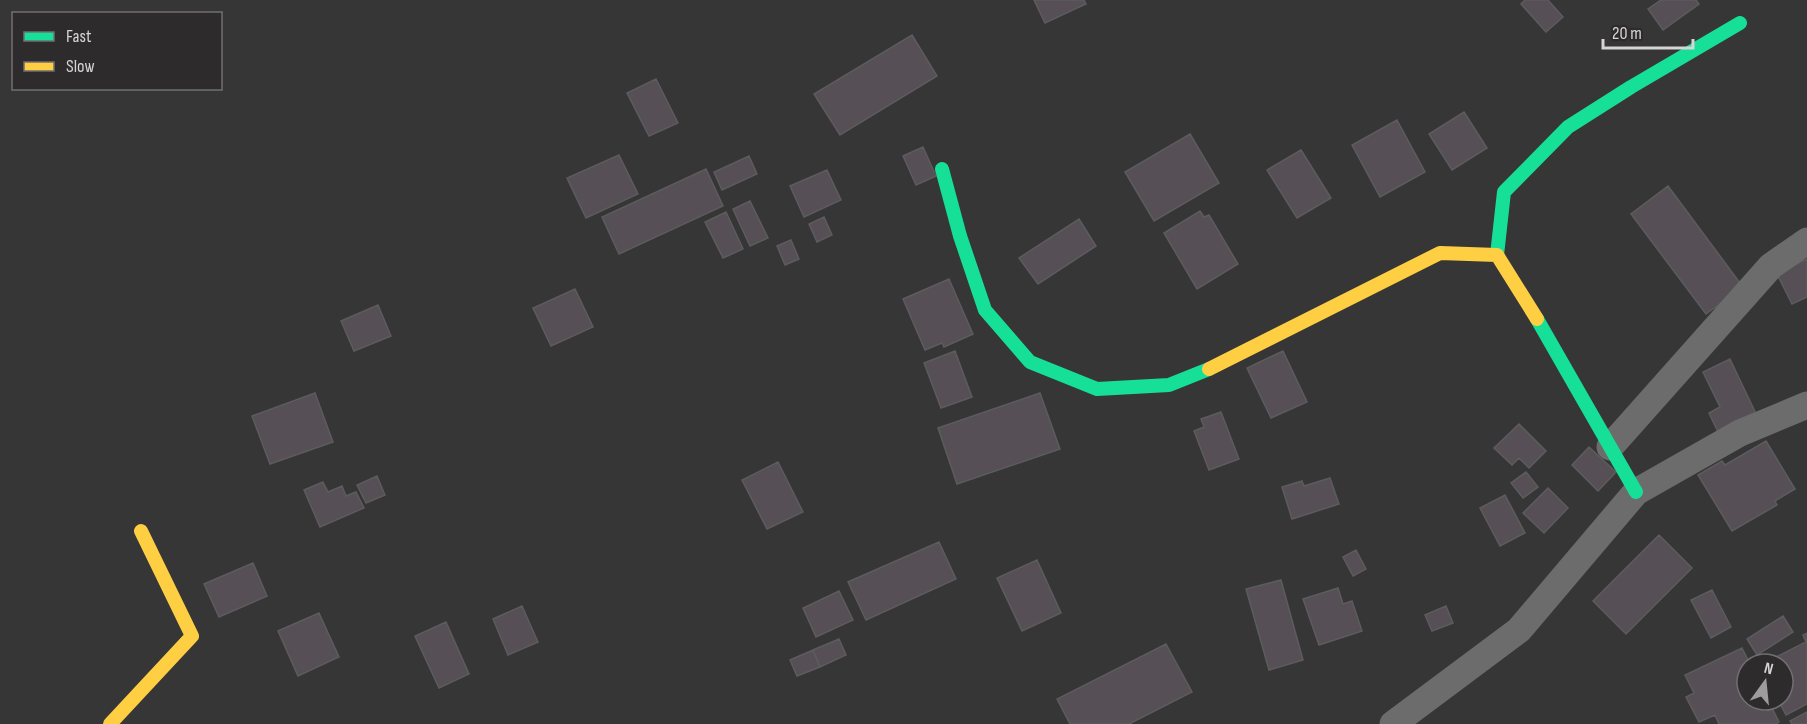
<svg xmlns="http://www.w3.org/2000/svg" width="1807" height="724" font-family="'Sofia Sans Condensed',sans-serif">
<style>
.building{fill:#574f56;stroke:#5d5c5d;stroke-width:1.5}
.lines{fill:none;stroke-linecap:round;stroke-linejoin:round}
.street{stroke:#6c6c6c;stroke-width:27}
.fast{stroke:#16e098;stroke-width:14}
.slow{stroke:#ffcf43;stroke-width:14}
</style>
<rect width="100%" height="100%" fill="#373637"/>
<path class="building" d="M1034,0H1084L1086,4L1045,23Z
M1525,0H1548L1563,17L1546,32L1521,4Z
M1661,0H1696L1699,4L1663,30L1648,9Z
M912,35L937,76L840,135L814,94Z
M656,79L678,123L649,136L627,93Z
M1464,112L1487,148L1452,170L1429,134Z
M1397,120L1425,172L1380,197L1352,145Z
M1190,134L1219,183L1154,221L1125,172Z
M923,147L936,176L916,185L903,156Z
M1301,150L1331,198L1297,218L1267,170Z
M619,155L638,194L586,218L567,178Z
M749,156L757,174L722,190L714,172Z
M706,169L723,206L619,254L602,217Z
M827,170L841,200L804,217L790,186Z
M1668,186L1743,287L1706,314L1631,214Z
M750,201L768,238L750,246L733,209Z
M1200,211L1204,217L1209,215L1238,264L1197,289L1164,233Z
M726,212L743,249L723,258L705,222Z
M824,217L832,235L817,242L809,224Z
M1079,219L1096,246L1038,284L1019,258Z
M791,240L799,259L785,265L777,246Z
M1807,259V297L1792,304L1777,274Z
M949,279L973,334L944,347L942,343L925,350L903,299Z
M575,289L593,327L551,346L533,308Z
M378,305L391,336L354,351L341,321Z
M955,351L972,397L941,408L924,363Z
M1283,351L1307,402L1271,418L1247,368Z
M1730,359L1757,416L1719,434L1709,413L1720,407L1703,372Z
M315,393L333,442L270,464L252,416Z
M1040,393L1060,449L957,484L938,428Z
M1221,412L1239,459L1209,470L1194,431L1204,427L1201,419Z
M1519,424L1546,451L1529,468L1519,458L1512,465L1494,448Z
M1766,441L1795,489L1775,501L1777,505L1732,531L1698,475L1722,461L1725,465Z
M1589,447L1616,472L1598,491L1572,465Z
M778,462L803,512L767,529L742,480Z
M1526,472L1538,487L1523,498L1511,483Z
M377,476L385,495L366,503L357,485Z
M1330,478L1339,504L1292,519L1282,487L1302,481L1304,486Z
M323,482L328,492L342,486L346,496L356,492L364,508L320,527L304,490Z
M1548,488L1568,508L1544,533L1523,513Z
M1505,495L1525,533L1500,546L1480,508Z
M1659,535L1692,568L1626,634L1593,601Z
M939,542L956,579L866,620L848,582Z
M1356,550L1366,569L1353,576L1343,557Z
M1037,560L1061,613L1022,631L997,578Z
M253,563L267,596L219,617L204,584Z
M1281,580L1303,660L1269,670L1246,589Z
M1338,588L1343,604L1352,601L1362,631L1319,645L1303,599Z
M1712,590L1731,627L1711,638L1691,600Z
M839,591L853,620L816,637L803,608Z
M522,606L538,642L508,655L493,619Z
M1446,606L1453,623L1432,631L1425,615Z
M319,613L339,657L298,676L278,631Z
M1783,616L1793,632L1757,655L1747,639Z
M446,622L469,674L439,688L415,636Z
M1807,633V704L1786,715L1778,700H1783V664H1762L1806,642L1803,635Z
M839,639L846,655L820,667L813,650Z
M1166,644L1192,692L1129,724H1070L1057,699Z
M1742,648L1750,664H1747V700H1768L1779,722L1776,724H1719L1715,715L1699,722L1686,697L1694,693L1685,675Z
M813,650L820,667L797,676L790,660Z
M1807,712V724H1792L1790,721Z"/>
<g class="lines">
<path class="street" d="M1610,447L1771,266L1807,241
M1393,724L1519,630L1636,492L1740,433L1807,405"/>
<path class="fast" d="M942,169L960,236L985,310L1030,362L1097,389L1169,385L1209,369
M1497,255L1504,192L1568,127L1631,87L1740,23
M1537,319L1636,492"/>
<path class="slow" d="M1209,369L1440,253L1497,255L1537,319
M110,724L192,636L141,531"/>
</g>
<rect x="12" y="12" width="210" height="78" fill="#2e2b2d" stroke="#716f71" stroke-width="1.5"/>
<rect x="24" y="32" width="30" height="9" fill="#16e098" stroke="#716f71" stroke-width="1.5"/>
<text x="66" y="42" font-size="18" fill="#d6d4d6">Fast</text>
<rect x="24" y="62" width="30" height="9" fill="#ffcf43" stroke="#716f71" stroke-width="1.5"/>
<text x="66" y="72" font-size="18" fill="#d6d4d6">Slow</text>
<g transform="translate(1765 682) rotate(15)"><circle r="28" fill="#2e2b2d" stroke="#716f71" stroke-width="1.5"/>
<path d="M0-4.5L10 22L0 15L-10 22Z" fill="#9e9d9e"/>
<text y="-9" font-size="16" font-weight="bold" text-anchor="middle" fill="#d6d4d6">N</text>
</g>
<path d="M1603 39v9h90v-9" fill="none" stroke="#d6d4d6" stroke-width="3"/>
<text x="1612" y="39" font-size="18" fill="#d6d4d6" stroke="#2e2b2d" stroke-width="4.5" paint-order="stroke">20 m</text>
</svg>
